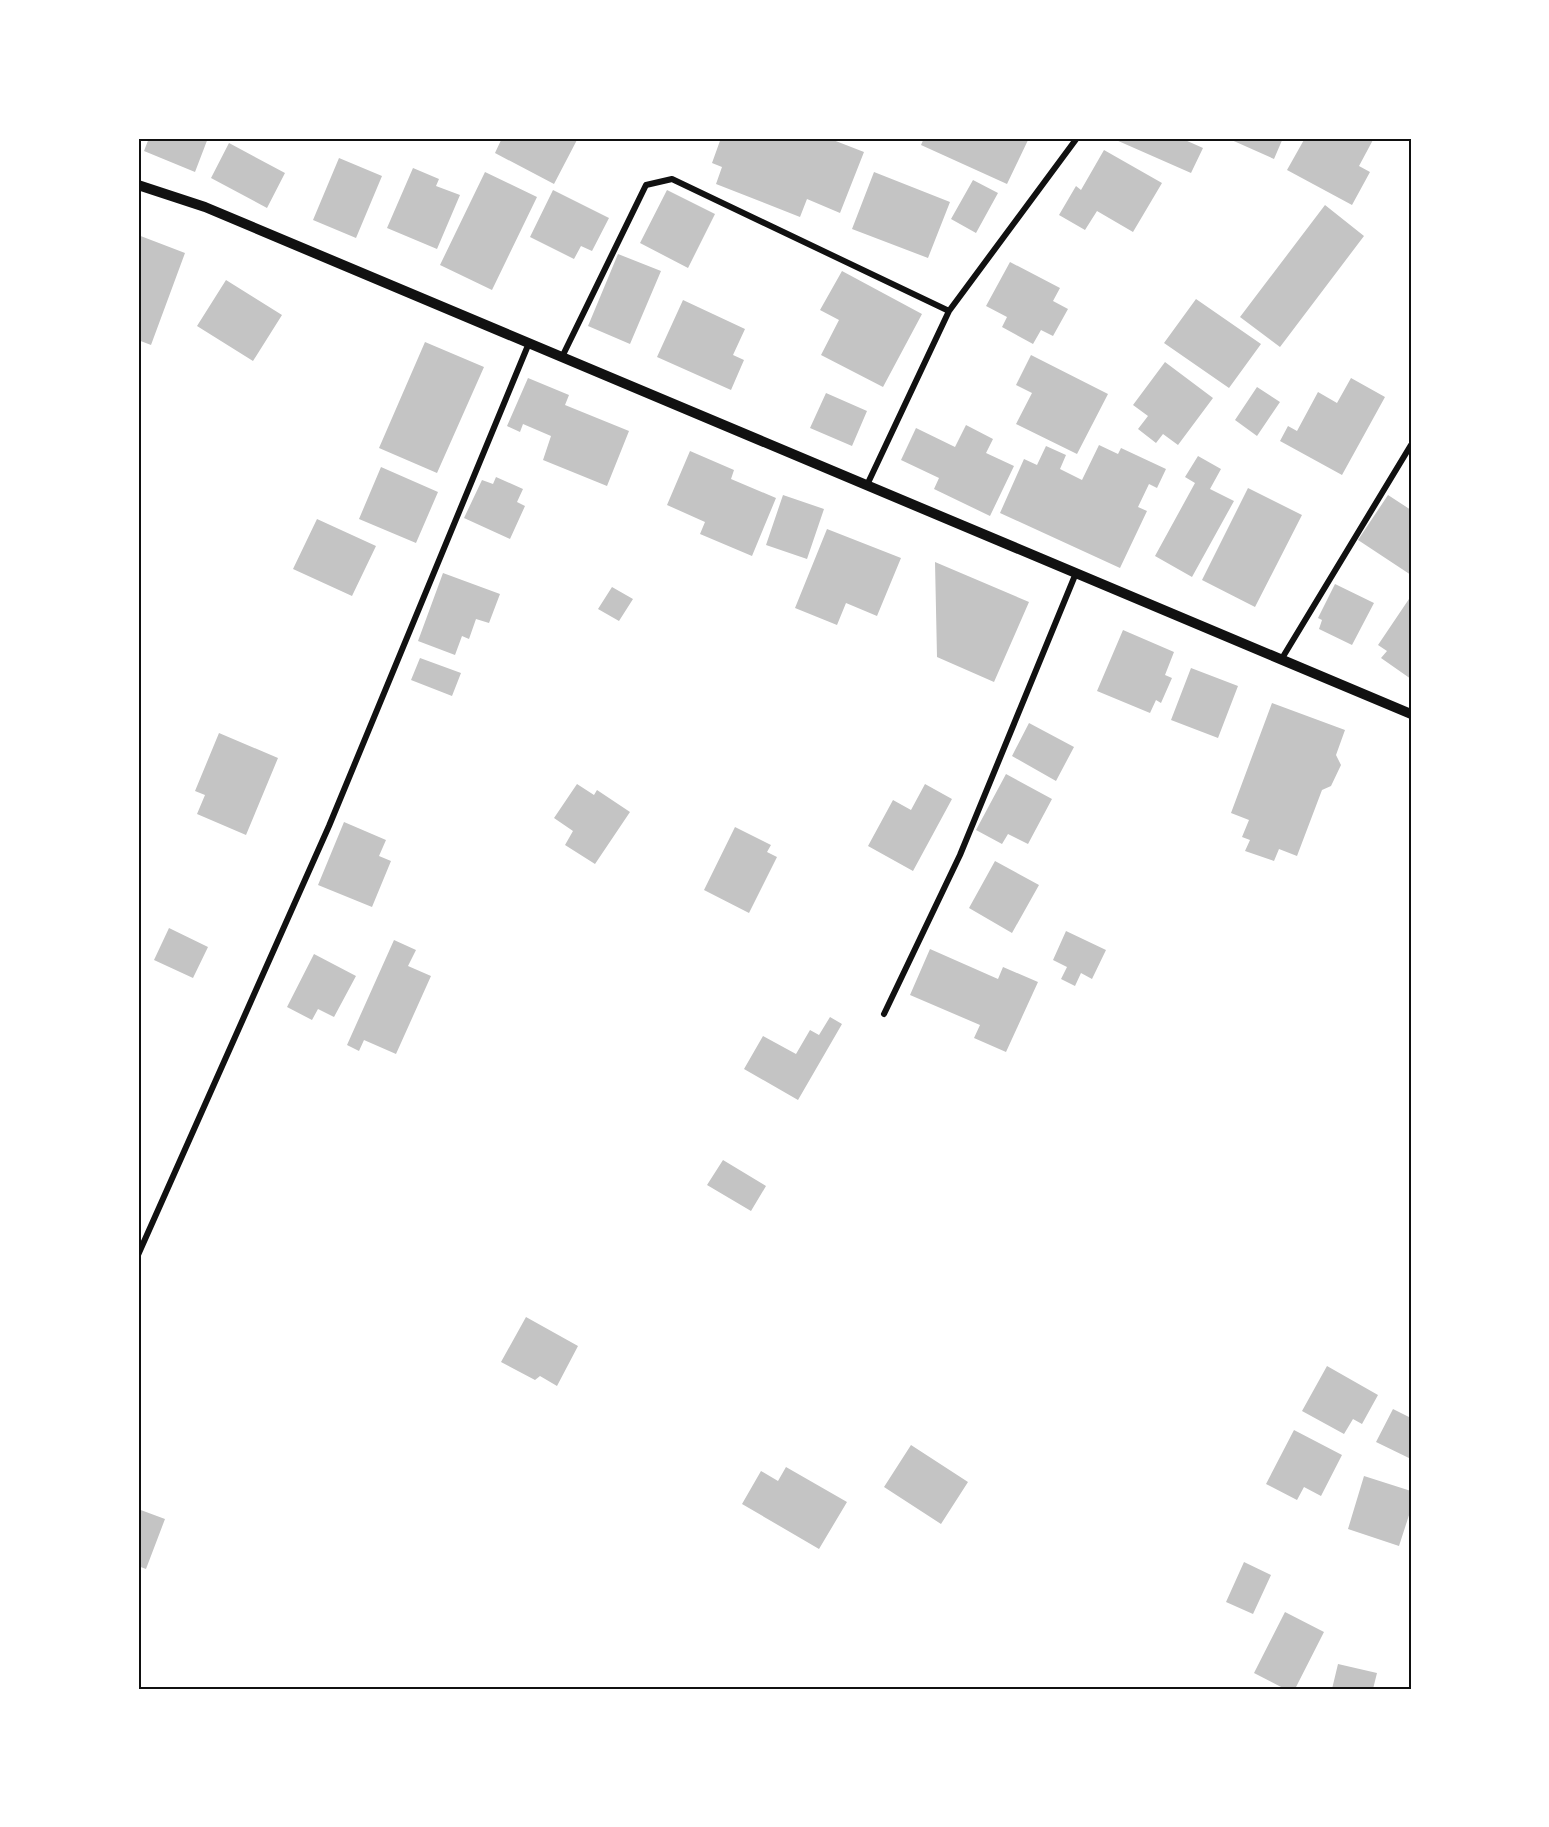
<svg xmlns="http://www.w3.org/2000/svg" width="1549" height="1827" font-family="'Source Sans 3',sans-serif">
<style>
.building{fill:#c4c4c4}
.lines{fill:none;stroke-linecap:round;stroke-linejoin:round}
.minor{stroke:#111;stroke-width:6}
.tertiary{stroke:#111;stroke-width:10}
.neatline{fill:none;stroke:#111;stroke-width:2}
</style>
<rect width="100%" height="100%" fill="#fff"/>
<path class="building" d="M149,138H208L195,172L144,151Z
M502,138H578L554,184L495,153Z
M721,138H828L864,152L840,213L807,199L800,217L716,184L722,167L712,163Z
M924,138H1029L1007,184L921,145Z
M1117,138H1186L1185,140L1203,148L1191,173L1116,140Z
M1227,138H1283L1274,159Z
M1305,138H1374L1359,166L1370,172L1352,205L1287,170Z
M229,143L285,173L267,208L211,178Z
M1104,150L1162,183L1133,232L1097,211L1085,230L1059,215L1076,186L1081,190Z
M339,158L382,176L356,238L313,220Z
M413,168L439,179L436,186L460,195L437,249L387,228Z
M485,172L537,197L492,290L440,265Z
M874,172L950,202L928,258L852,229Z
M973,180L998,193L976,233L951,219Z
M553,190L609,218L592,251L581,246L574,259L530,237Z
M667,190L715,214L688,268L640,243Z
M1325,205L1364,236L1280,347L1240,317Z
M138,235L185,253L151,345L138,340Z
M618,254L661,271L630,344L588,326Z
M1010,262L1060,288L1053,301L1068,309L1053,336L1041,330L1033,344L1002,327L1007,317L986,306Z
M842,271L922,314L883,387L821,355L839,320L820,310Z
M226,280L282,315L253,361L197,326Z
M1196,299L1261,344L1229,388L1164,343Z
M683,300L745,329L733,355L744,360L731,390L657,357Z
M425,342L484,367L437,473L379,448Z
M1031,355L1108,394L1077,454L1016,424L1032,393L1016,385Z
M1165,362L1213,398L1178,445L1163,434L1156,443L1138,429L1148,416L1133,405Z
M528,378L569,395L565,405L629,431L607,486L543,460L551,436L523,424L520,432L507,426Z
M1351,378L1385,397L1342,475L1280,441L1288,426L1297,431L1318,392L1337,403Z
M1257,387L1280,402L1257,436L1235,420Z
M826,393L867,411L852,446L810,428Z
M966,425L993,439L986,453L1014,466L990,516L934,489L939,478L901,460L916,428L955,447Z
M1099,445L1118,454L1121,448L1166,469L1157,488L1149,484L1138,507L1147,511L1120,568L1000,513L1024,459L1037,465L1046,446L1066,455L1060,469L1082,480Z
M690,451L734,470L731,479L776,498L752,556L700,534L705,522L667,505Z
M1198,456L1221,469L1210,489L1234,501L1192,577L1155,556L1195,483L1185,477Z
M381,467L438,492L416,543L359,519Z
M496,477L523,489L517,502L525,506L510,539L464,518L482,480L493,484Z
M1248,488L1302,515L1255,607L1202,580Z
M783,495L824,509L807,559L766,545Z
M1388,495L1411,510V575L1358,540Z
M317,519L376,546L352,596L293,569Z
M827,529L901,558L877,616L846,603L837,625L795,608Z
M935,562L1029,602L994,682L937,657Z
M443,573L500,594L489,623L476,619L469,639L462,636L455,655L418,641Z
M1335,584L1374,603L1352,645L1319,629L1322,620L1318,618Z
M612,587L633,599L619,621L598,609Z
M1411,596V679L1381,658L1387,651L1378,645Z
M1123,630L1174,652L1165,675L1172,678L1161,703L1156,700L1150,713L1097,691Z
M420,658L461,673L452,696L411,680Z
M1191,668L1238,686L1218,738L1171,720Z
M1272,703L1345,730L1336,755L1341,765L1331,786L1322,790L1297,856L1279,849L1274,861L1245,851L1250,840L1242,837L1249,820L1231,813Z
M1029,723L1074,747L1056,781L1012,756Z
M219,733L278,758L246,835L197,814L205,795L195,791Z
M1006,774L1052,799L1028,844L1008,834L1002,844L976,830Z
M577,784L594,795L597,790L630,812L595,864L565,845L573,831L554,818Z
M925,784L952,799L913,871L868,846L893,800L911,810Z
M344,822L386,840L379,856L391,861L372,907L318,885Z
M735,827L771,845L767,852L777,857L749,913L704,890Z
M995,861L1039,885L1012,933L969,908Z
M169,928L208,947L193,978L154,960Z
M1066,931L1106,950L1092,979L1081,973L1075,986L1061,979L1067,967L1053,960Z
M394,940L416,950L408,966L431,976L396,1054L364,1040L359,1051L347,1045Z
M930,949L998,979L1003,967L1038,982L1006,1052L974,1038L980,1025L910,995Z
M314,954L356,976L334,1017L318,1009L312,1020L287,1007Z
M830,1017L842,1024L798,1100L744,1069L763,1036L796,1054L810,1030L819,1035Z
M723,1160L766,1186L751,1211L707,1185Z
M526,1317L578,1346L557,1386L540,1376L535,1380L501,1362Z
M1327,1366L1378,1395L1362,1424L1353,1419L1344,1434L1302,1411Z
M1393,1409L1411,1418V1459L1376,1442Z
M1294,1430L1342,1455L1321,1496L1304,1487L1297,1500L1266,1484Z
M911,1445L968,1482L941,1524L884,1487Z
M786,1467L847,1502L819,1549L742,1504L761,1471L778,1481Z
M1364,1476L1411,1491V1509L1399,1546L1348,1529Z
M138,1509L165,1519L146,1569L138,1566Z
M1244,1562L1271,1575L1253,1614L1226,1602Z
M1285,1612L1324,1632L1295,1689H1285L1254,1673Z
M1338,1664L1377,1673L1373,1689H1332Z"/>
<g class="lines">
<path class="minor" d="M562,357L646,185L672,179L949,311
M867,485L949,311L1077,138
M1281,660L1411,445
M884,1014L960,855L1076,573
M138,1255L329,826L529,343"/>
<path class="tertiary" d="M138,185L205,207L1411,714"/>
</g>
<rect width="1549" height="1827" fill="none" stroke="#ffffff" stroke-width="279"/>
<rect x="140" y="140" width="1270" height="1548" class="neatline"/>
</svg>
